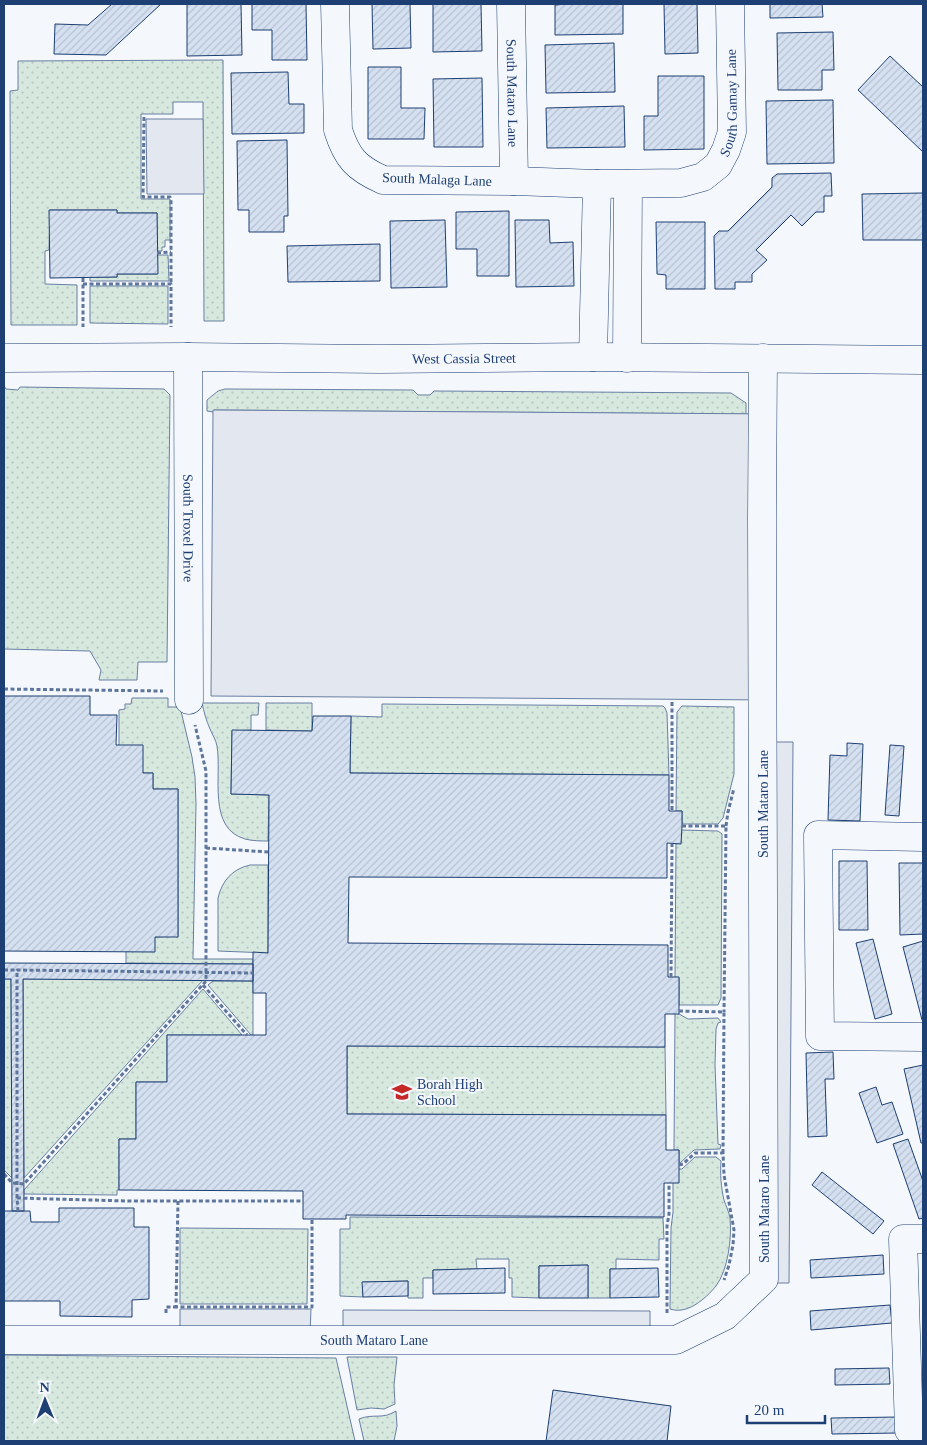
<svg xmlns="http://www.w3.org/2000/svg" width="927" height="1445" font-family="Georgia,serif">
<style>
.green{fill:url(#green-dots);stroke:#687fa3}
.parking{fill:#e3e8f0;stroke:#687fa3}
.building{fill:url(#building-hatch);stroke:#1d3f73}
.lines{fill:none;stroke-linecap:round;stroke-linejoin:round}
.minor-casing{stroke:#1d3f73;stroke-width:29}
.path{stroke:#5e769c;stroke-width:3;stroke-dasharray:4 2.5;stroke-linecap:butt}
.minor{stroke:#f4f7fb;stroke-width:28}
.labels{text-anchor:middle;stroke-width:4;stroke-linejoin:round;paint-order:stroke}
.street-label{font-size:14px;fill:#1d3f73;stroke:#f4f7fb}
.poi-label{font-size:14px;fill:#1d3f73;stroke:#f4f7fb;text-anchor:start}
</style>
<defs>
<pattern id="green-dots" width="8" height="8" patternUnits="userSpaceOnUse" patternTransform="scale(1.25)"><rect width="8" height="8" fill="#d7e8df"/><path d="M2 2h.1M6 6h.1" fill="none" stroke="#b8c8c3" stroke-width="1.8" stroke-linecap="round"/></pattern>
<pattern id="building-hatch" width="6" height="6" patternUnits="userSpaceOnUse" patternTransform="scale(1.25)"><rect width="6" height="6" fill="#d5e0f0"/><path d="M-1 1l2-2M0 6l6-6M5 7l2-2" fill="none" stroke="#b6c1d1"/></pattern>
</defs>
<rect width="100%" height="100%" fill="#f4f7fb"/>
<path class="green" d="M223,60L224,321H204L203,102H173V114H141V199H170V240H165V247H162V251H157V213H117V210H50L49,250L45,251V284L77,285V325H11L10,91L18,90V61Z
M157,255H168L169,281H90V277H117V274H157Z
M90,286H168V324L90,323Z
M4,386L6,389L18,390L20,387L164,389L170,395L167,662H138L137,680H99L101,670L90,651L4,649Z
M225,389L413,390L418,395H430L434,391L731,393L746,403V414L214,410L213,412L207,411V400L218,391Z
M132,698H168V707H180L192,757L195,777L196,804L193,959H253V964L126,963V952L155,937L178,936V789H153V773H143L119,745V710L125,709V704H131Z
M202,703H259L258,715H251V730L232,731L231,794L269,795L268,841C261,841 253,841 245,839C207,828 222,776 217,746C216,740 212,734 210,729C206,720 204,712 202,703Z
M266,703H312V731L266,730Z
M382,704L663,706L665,708L667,713L669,775L350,773L351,716L382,717Z
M682,706L734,707V774L723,818L718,824H682V811H676L677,712Z
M681,830L718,831L722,834L721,998L718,1005H679V978L675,977L676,844L681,843Z
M250,865H268V953L218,951V898C222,881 232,869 250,865Z
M4,979H11L12,1178L4,1170Z
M23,979L203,980L24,1178Z
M213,981H253V1035H251L208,985Z
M203,989L242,1035H167V1082H136V1139H119V1190H117V1195L24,1194V1190Z
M675,1013L679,1014L688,1019L718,1018L721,1022L718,1023L716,1029L715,1065L718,1144L721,1145L720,1149L694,1150L680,1163H679V1150H674Z
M347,1046L665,1047L666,1115L347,1114Z
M695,1157H716L721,1161C720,1174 721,1187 724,1200C726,1206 729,1212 730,1218C732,1238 728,1270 716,1286C712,1291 707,1296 702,1300C693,1307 682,1313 670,1309L671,1228L673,1212V1183L679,1169H682Z
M350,1217L663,1218L664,1239H659V1260L616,1259V1269H610V1298H588V1265L539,1266V1298L512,1297V1278H509V1259H476L477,1269L433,1270V1278H423V1298H408V1281L363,1282V1297L340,1296V1229H350Z
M180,1228L308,1229L307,1304H180Z
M4,1355L336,1358L355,1441H4Z
M347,1357H397L394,1385L395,1404L384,1409L371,1408L357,1410Z
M396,1411L397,1426L394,1441H364L359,1419C374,1413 382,1420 396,1411Z"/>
<path class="parking" d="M146,119H203L204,194H147Z
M213,410L774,414L772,700L211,696Z
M773,742H793L789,1283H768Z
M180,1309H311L310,1333L180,1332Z
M343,1310L650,1311V1330L343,1329Z"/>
<path class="building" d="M112,4H161L106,55L54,54L55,24L88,25Z
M187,4H241L242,55L187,56Z
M252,4H306L307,60H272V30H252Z
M372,4H410L411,48L373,49Z
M433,4H481L482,51L433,52Z
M567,4H623V34L555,35V5Z
M664,4H697L698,53L665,54Z
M770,4H822L823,17L770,18Z
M833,32L834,70H822V90H778L777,33Z
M614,43L615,92L546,93L545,45Z
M890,56L923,87V152L858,90Z
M368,67H401V108H425L424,139H368Z
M288,72L289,104H304V133L232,134L231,73Z
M658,76H704V149L644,150V116H658Z
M482,78L483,147H434L433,79Z
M833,100L834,163L767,164L766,101Z
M624,106L625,147L547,148L546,108Z
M287,140L288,216H284V232H249V210H238L237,141Z
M831,173L832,196H824V212H816L802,226L791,215L756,250L767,260L752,274V282H735V289H715L714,236L719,231H728L772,187V178L777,174Z
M923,193V240H863L862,194Z
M49,210H117V213H157L158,274H117V277L50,278Z
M509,211V276H477V249H456V212Z
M445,220L447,287L391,288L390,221Z
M515,220H549L550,243L573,242L574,286L516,287Z
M656,222H705V289H666V275L657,274Z
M380,244V281L288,282L287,246Z
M4,696H90V715H117L116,745H143V773H153V789H178V937H155V952L4,951Z
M313,716H351L350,773L669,775V811H682V826L681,844L667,843V878L349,877L348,943L668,945V977H679V1014H665V1047L347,1046V1114L666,1115V1150H679V1183H664V1217L346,1215V1219H303V1191L119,1190V1139H136V1082H167V1035H266V993H253V952L268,953L269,795L231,794L232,730L312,731Z
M847,743L863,744L860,821L828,820L830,755L847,756Z
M890,745L904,746L899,816L885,815Z
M839,861H867L868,930H839Z
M899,863H923V934L900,935Z
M873,939L892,1014L875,1019L856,943Z
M923,941V1020H922L903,947Z
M4,963L253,964V981L23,979L24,1211H12L11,979H4Z
M833,1052L834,1079H825L827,1136L808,1137L806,1053Z
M923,1065V1143H921L904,1069Z
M876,1087L882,1105L892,1102L903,1134L877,1143L859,1093Z
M908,1139L923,1181V1218L919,1219L893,1144Z
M822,1172L884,1221L873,1234L812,1185Z
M59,1208H134V1227H149V1299L132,1300V1317L60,1316V1301H4V1211H30L31,1222H59Z
M883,1255L884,1274L811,1278L810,1260Z
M588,1265V1298H539V1266Z
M505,1268V1293L433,1294V1270Z
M658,1268L659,1297L610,1298V1269Z
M408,1281V1296L363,1297L362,1282Z
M890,1305L892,1323L811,1330L810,1311Z
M889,1368L890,1384L835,1385V1369Z
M553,1390L671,1406L667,1441H546Z
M898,1417V1433L832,1434L831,1418Z"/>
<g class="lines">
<defs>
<g id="minor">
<path id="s1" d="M335,4L338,130C347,158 356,168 383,180L514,181L597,184L681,183L703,177L718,165L726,150L732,132L730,4"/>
<path id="s2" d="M511,4L514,181"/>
<path id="s3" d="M188,357L189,700"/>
<path d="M593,357L597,184"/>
<path id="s4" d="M4,358L188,357L380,359L593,357L923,360"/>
<path d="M627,358L628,184"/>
<path d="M923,837L818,835L820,1036L923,1037"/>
<path d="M923,1239H903L909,1430L923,1429"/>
<path id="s5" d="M4,1340H676L725,1316L764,1279L762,518L763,358"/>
</g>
</defs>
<use href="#minor" class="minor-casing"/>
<path class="path" d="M144,117L143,197H170L171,199V284
M157,253L171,252
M83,278V327
M83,284H171V327
M4,689L163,691
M672,702V811
M682,826H726L724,1012
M726,826L728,812L734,788
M206,848L268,852
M4,970H17
M671,977L672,844
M203,985L247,1035
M679,1011L724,1012L723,1153
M679,1165L683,1164L695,1153H723L724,1175L734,1230L733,1245L729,1265L724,1280
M4,1174L12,1183L24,1184L206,981V771L195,725
M17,1198V970L253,973
M178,1201L176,1307H312V1219
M18,1211L17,1198L128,1201H303
M166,1313V1307H176
M667,1313V1226L669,1214V1183"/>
<use href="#minor" class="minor"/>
</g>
<defs>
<symbol id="school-bare" viewBox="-9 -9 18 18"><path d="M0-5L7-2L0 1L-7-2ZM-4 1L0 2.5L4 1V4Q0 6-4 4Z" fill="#c62828" stroke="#f4f7fb" stroke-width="2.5" paint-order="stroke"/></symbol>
</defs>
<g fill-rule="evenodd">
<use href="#school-bare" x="388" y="1078" width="28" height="28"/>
</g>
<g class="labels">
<g class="street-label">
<text dy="5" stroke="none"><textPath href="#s2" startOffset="89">South Mataro Lane</textPath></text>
<text dy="5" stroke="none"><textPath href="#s1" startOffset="601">South Gamay Lane</textPath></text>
<text transform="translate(437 179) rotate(2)" y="5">South Malaga Lane</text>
<text dy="5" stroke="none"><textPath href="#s4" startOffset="460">West Cassia Street</textPath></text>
<text dy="5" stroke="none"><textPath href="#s3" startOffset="171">South Troxel Drive</textPath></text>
<text transform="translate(763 804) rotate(-90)" y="5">South Mataro Lane</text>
<text transform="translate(764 1209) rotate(-90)" y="5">South Mataro Lane</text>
<text dy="5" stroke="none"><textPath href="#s5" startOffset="370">South Mataro Lane</textPath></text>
</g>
<g class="poi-label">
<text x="417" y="1089">Borah High<tspan x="417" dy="16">School</tspan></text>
</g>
</g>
<rect width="927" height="1445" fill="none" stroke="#1d3f73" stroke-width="10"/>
<g transform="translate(45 1400) rotate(359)" stroke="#f4f7fb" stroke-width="4" paint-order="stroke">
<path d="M0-4L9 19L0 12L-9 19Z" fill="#1d3f73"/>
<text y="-8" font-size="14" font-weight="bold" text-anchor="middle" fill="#1d3f73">N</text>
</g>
<path d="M747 1415v8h78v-8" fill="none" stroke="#1d3f73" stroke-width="2.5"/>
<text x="754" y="1415" font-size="15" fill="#1d3f73" stroke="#f4f7fb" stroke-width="4" paint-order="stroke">20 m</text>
</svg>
